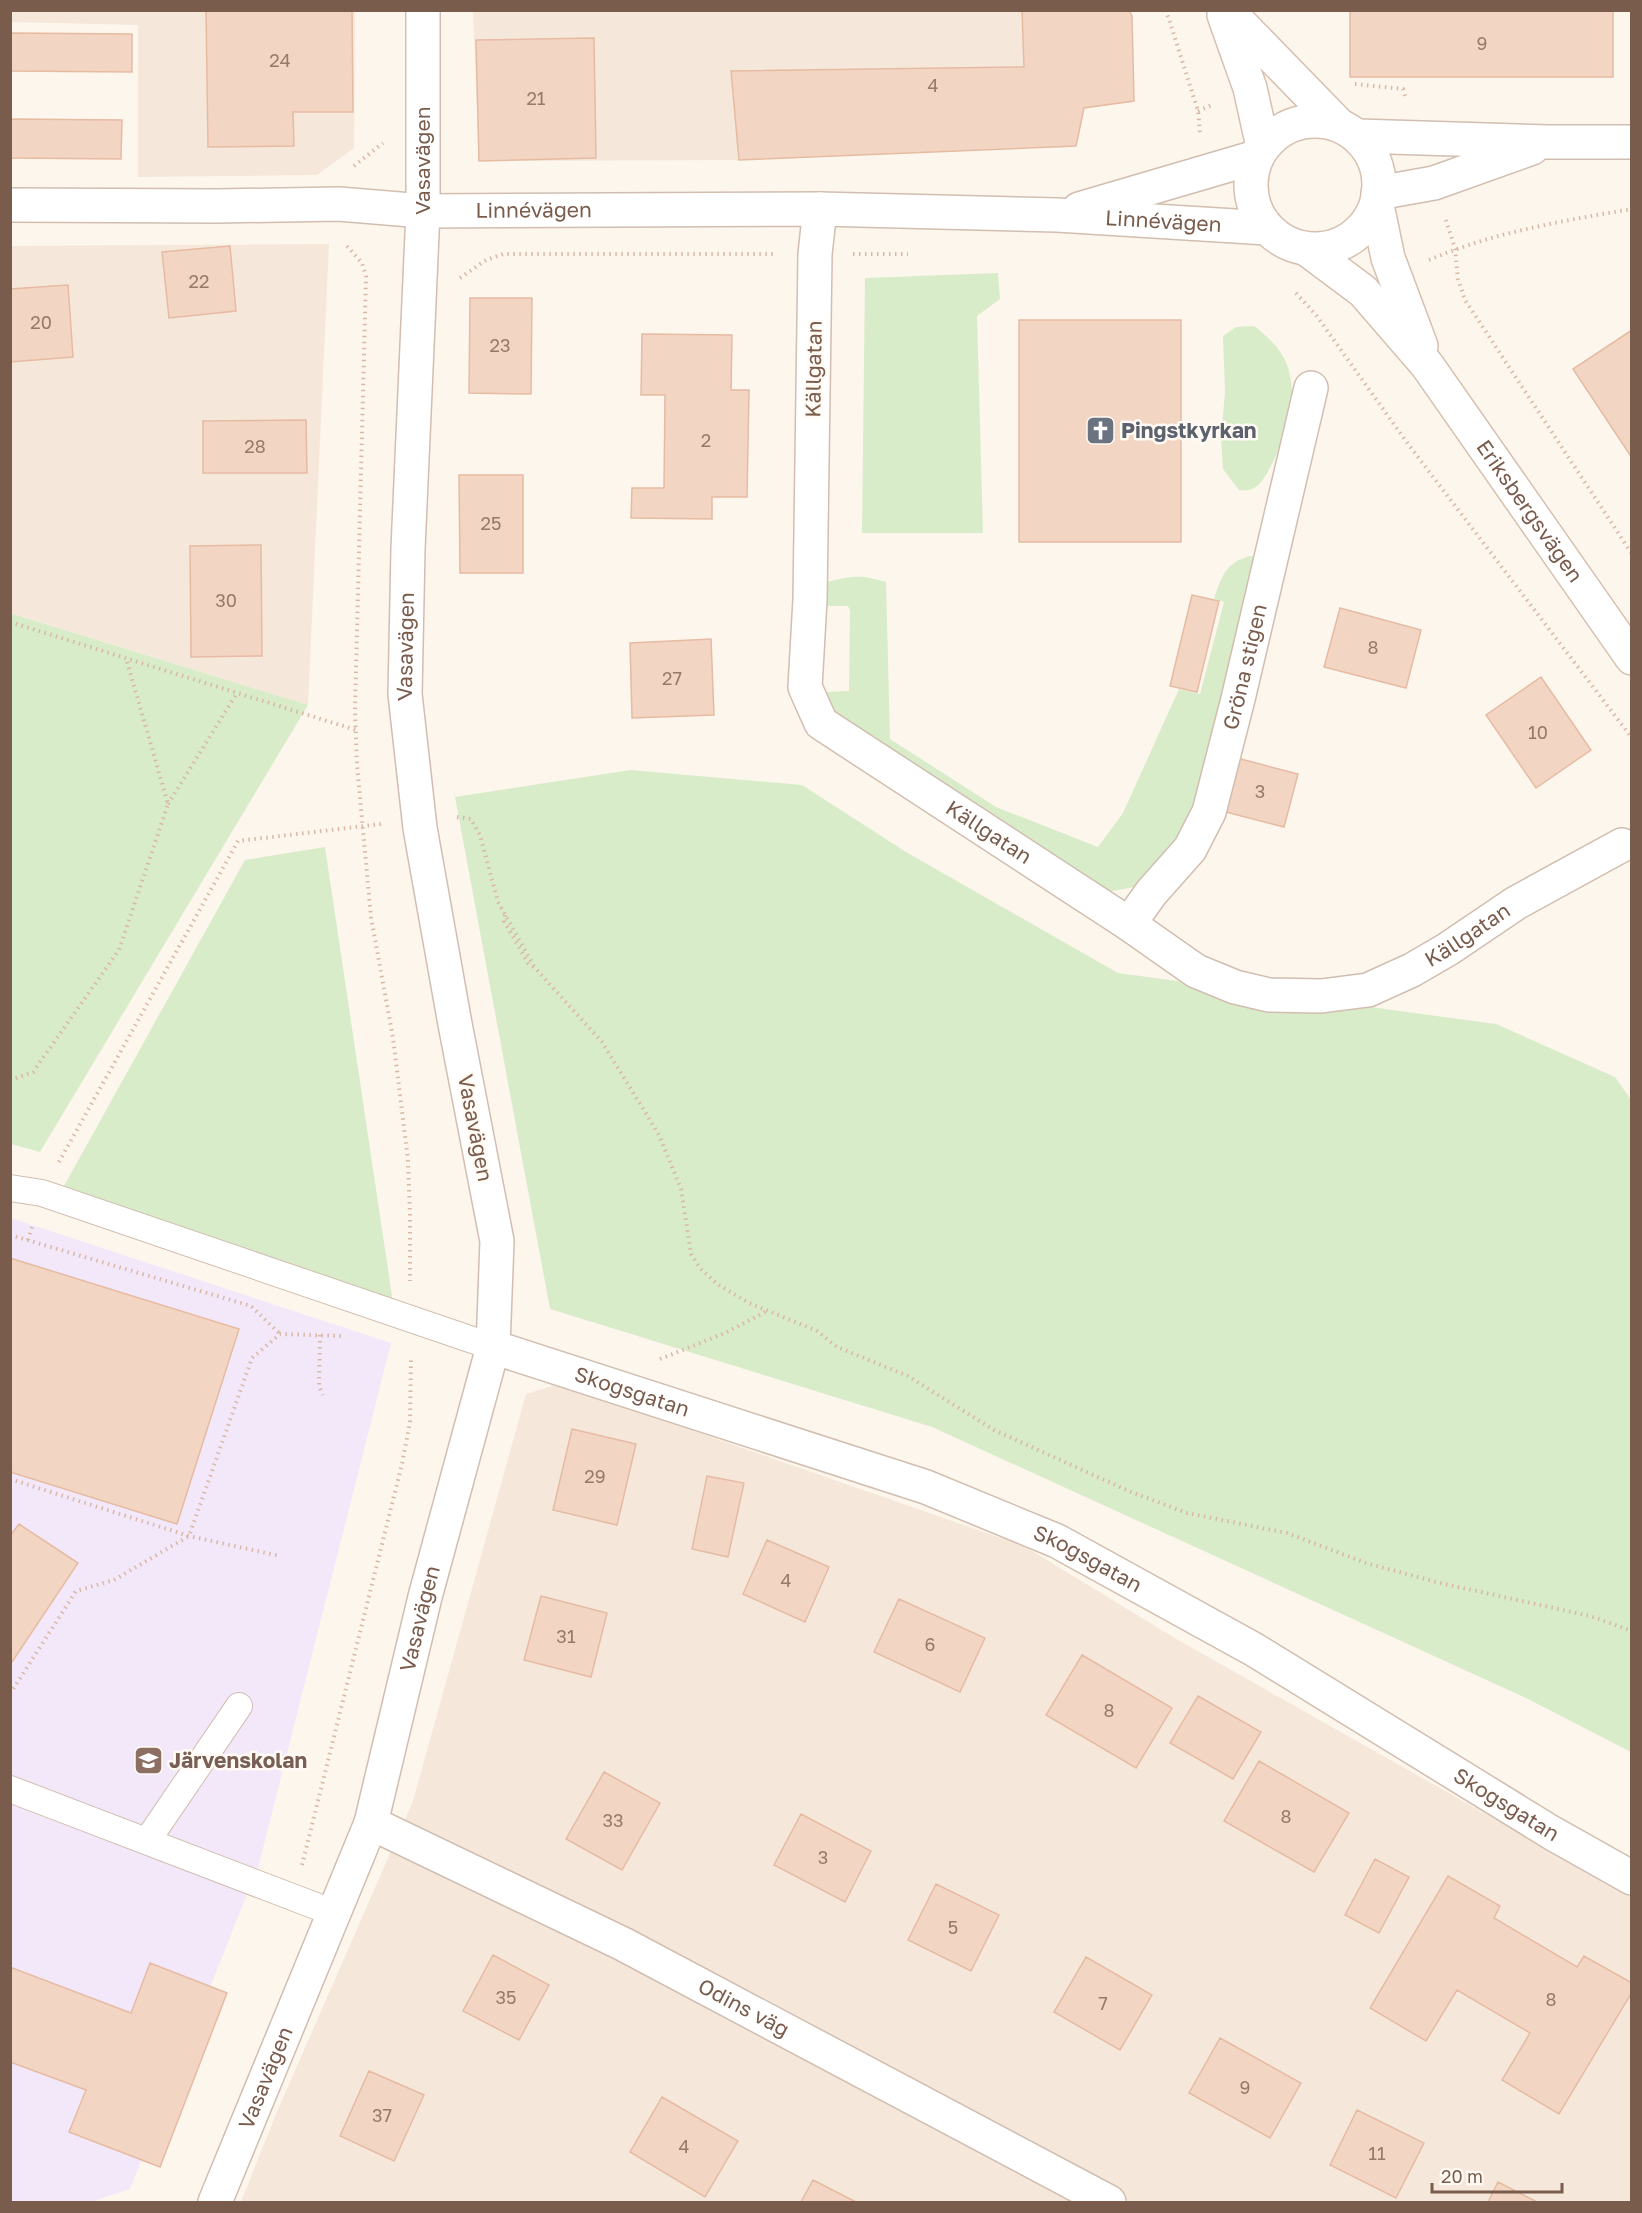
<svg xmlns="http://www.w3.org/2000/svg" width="1642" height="2213" font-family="'Golos Text',sans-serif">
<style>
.residential{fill:#f5e8da}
.education{fill:#f3e8fa}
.green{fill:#d8ecc9}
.building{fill:#f3d5c3;stroke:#e6bba3;stroke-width:1.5}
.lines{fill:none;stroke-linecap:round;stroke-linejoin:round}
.lane-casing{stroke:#d1beb0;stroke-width:28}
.street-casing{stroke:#d1beb0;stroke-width:36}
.secondary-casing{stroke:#d6c0b0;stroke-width:36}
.path{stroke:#d9b8a5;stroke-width:4;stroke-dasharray:1.5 4.5;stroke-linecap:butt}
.lane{stroke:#fff;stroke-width:26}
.street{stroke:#fff;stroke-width:33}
.secondary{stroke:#fff;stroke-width:33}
.labels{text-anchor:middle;stroke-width:5;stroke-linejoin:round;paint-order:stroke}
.number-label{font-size:18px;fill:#987a6a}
.street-label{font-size:21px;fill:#7a5c4d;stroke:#fffaf3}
.worship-label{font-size:21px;font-weight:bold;fill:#5b616d;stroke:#fffaf3;text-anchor:start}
.education-label{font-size:21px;font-weight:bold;fill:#785e54;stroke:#fffaf3;text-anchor:start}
</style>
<rect width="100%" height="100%" fill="#fdf6ec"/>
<path class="residential" d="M11,10L355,11L354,148L317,175L138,177V25L11,22Z
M473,11H1129L1132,16L1134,101L1084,108L1076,146L739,160L479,161Z
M329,244L308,705L11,613L10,246Z
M559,1384L1024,1546L1178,1640L1631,1896V2202H241L276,2114L413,1801L526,1394Z"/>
<path class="education" d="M11,1218L391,1343L259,1864L130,2189L91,2202H11Z"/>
<path class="green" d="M998,273L1000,299L977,316L983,533H862L865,278Z
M1254,326C1266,335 1278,346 1285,360C1289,368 1292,383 1292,392C1292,416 1276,465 1260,483C1254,490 1247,491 1239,490L1223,469L1221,438L1225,392L1223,336L1236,327Z
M1250,556L1256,557L1200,799L1178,848L1140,886L1107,892L826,710L827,692L849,691L850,611L848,606H825L826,582C852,576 860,574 886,582L890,739L996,807L1098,847L1123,813L1179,689L1200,694L1224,602L1214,599C1222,576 1225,563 1250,556Z
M10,613L308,705L40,1152L11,1144Z
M631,770L802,785L906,852L1118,973L1496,1024L1615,1077L1632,1101L1631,1752L1526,1698L932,1427L550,1309L455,797Z
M325,847L393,1303L64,1186L245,860Z"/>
<path class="building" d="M206,10H352L353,112H293L294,146L208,147Z
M1022,10H1129L1132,16L1134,101L1084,108L1076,146L739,160L731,71L1024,67Z
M1350,10H1613V77H1350Z
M10,33L132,34V72L10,71Z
M594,38L596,158L479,161L476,40Z
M10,119L122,120L121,159L10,158Z
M230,246L236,311L169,318L162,252Z
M68,285L73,357L10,362V289Z
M470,298H532L531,394L469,393Z
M1019,320H1181V542H1019Z
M1632,330V458L1573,369Z
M642,334L732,335L731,390H749L747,497H712V519L631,518L632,488H664L665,395H641Z
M306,420L307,473H203V421Z
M459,475H523V573H460Z
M261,545L262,656L191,657L190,546Z
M1192,595L1219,601L1197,692L1170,686Z
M1340,608L1421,630L1406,688L1324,667Z
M711,639L714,715L632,718L630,643Z
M1541,677L1591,750L1536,788L1486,715Z
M1237,758L1298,774L1284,827L1222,811Z
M10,1258L239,1329L177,1524L10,1472Z
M572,1429L636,1444L617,1525L553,1510Z
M707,1476L744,1483L728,1557L692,1549Z
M19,1524L78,1563L10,1665V1536Z
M767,1540L829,1567L805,1622L743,1594Z
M541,1596L607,1613L591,1677L524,1660Z
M899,1599L985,1638L960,1692L874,1652Z
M1082,1655L1172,1708L1136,1768L1046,1715Z
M1198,1696L1261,1732L1233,1779L1170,1743Z
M1259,1761L1349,1813L1314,1872L1224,1821Z
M604,1772L660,1803L622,1870L566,1839Z
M801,1814L871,1851L845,1902L774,1865Z
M1375,1859L1409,1877L1379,1933L1345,1915Z
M1448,1876L1500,1906L1494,1918L1577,1967L1584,1956L1632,1983V1992L1559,2114L1502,2080L1530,2033L1457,1990L1426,2041L1370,2008Z
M936,1884L999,1915L971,1971L908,1940Z
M493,1955L549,1985L519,2040L463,2011Z
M1086,1957L1152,1995L1120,2050L1054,2012Z
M150,1963L227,1993L160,2167L69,2132L86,2090L10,2062V1967L131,2013Z
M1220,2038L1301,2083L1270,2138L1189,2093Z
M369,2071L424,2095L394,2161L340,2136Z
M662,2097L738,2141L705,2197L630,2152Z
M1357,2110L1424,2143L1396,2198L1330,2165Z
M813,2180L856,2202H801Z
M1498,2182L1537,2202H1488Z"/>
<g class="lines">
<defs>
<path id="lane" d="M10,1188L42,1193L493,1347
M10,1789L334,1913
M147,1841L239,1706"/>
<g id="street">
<path d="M1358,136L1548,142H1632"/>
<path d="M1378,193L1434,183L1532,148"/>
<path id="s1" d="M10,205L217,206L339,204L423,211L820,209L1057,215L1267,228"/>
<path id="s2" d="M820,209L815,254L810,600L805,687L821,723L1129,924L1196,971L1235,987L1269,995L1321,996L1368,990L1412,970L1448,949L1516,903L1622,845"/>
<path d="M1079,209L1256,157"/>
<path id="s3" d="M1129,924L1151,893L1190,849L1209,812L1238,699L1311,388"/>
<path id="s4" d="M493,1347L926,1487L1057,1541L1253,1649L1552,1833L1632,1878"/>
<path id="s5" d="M371,1823L623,1944L1109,2202"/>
<path id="s6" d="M215,2202L371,1823L425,1597L493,1347L497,1241L455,1024L420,828L405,694L408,549L423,211V10"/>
</g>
<g id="secondary">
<path d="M1227,10L1337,123"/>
<path d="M1224,15L1250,88L1263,147"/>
<circle cx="1315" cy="185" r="64"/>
<path d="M1377,205L1388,258L1421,346"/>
<path id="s7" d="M1308,250L1363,291L1427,365L1632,658"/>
</g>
</defs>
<use href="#lane" class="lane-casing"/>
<use href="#street" class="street-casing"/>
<use href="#secondary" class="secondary-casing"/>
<path class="path" d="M1165,10L1169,19L1198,111L1200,134
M1355,84L1403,89L1406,99
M1198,111L1214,104
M354,166L383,143
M1446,220L1455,249L1458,279L1465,300L1632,554
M347,246L362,263L366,276L355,710L357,765L371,917L393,1038L408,1160L410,1215V1281
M853,254H908
M1429,260C1494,232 1562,221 1632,209
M460,278L486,260L503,254H776
M1296,293L1316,315L1408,444L1632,738
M10,622L356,730
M168,804L237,693
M457,817L471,819L480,835L498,902L534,966
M505,915L504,921L528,963L536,969L602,1042L659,1135L681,1189L691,1254L700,1268L717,1284L749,1303L817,1331L837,1347L908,1376L994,1430L1131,1492L1187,1513L1287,1533L1366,1563L1440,1583L1590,1616L1632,1631
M10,1080L33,1072L119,950L168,804L126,658
M59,1162L238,841L381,824
M10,1235L251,1306L280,1334
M28,1240L32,1227
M320,1335L319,1386L323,1395
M660,1359L725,1333L767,1311
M10,1479L189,1536L280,1556
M10,1694L76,1591L114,1580L189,1536L252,1358L280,1334L342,1336
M302,1865L402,1464L410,1422L411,1357"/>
<use href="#lane" class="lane"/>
<use href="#street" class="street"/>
<use href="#secondary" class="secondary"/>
</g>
<defs>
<symbol id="church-square" viewBox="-11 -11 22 22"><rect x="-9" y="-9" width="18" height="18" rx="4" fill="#6b7280" stroke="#fffaf3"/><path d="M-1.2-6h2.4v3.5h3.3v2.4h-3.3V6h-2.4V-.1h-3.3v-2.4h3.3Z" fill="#fff"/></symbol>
<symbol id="school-square" viewBox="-11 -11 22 22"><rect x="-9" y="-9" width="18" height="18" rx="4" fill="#8d6e63" stroke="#fffaf3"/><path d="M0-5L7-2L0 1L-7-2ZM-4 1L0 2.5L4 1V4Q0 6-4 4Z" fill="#fff"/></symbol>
</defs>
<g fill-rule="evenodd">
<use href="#church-square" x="1084" y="414" width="33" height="33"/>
<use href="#school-square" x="132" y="1744" width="33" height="33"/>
</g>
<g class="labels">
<g class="number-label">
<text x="1482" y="50">9</text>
<text x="280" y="67">24</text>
<text x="933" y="92">4</text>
<text x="536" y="105">21</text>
<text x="199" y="288">22</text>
<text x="41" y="329">20</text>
<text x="500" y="352">23</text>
<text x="706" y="447">2</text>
<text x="255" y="453">28</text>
<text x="491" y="530">25</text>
<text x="226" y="607">30</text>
<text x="1373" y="654">8</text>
<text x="672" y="685">27</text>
<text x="1538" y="739">10</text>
<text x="1260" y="798">3</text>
<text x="595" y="1483">29</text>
<text x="786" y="1587">4</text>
<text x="566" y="1643">31</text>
<text x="930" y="1651">6</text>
<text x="1109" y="1717">8</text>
<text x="1286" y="1823">8</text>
<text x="613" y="1827">33</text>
<text x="823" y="1864">3</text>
<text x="953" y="1934">5</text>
<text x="506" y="2004">35</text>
<text x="1551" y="2006">8</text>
<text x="1103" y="2010">7</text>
<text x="1245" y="2094">9</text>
<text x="382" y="2122">37</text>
<text x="684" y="2153">4</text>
<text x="1377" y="2160">11</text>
</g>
<g class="street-label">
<text dy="7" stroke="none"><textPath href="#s6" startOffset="2096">Vasavägen</textPath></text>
<text dy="7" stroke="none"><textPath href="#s1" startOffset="524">Linnévägen</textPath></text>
<text dy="7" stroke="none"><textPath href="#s1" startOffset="1154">Linnévägen</textPath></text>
<text transform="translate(814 369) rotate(-89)" y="7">Källgatan</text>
<text dy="7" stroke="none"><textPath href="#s7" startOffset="345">Eriksbergsvägen</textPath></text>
<text dy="7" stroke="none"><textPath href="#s6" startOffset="1610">Vasavägen</textPath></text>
<text dy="7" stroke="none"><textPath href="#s3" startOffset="288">Gröna stigen</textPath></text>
<text dy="7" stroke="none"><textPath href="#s2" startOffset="718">Källgatan</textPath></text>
<text dy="7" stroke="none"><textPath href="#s2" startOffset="1258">Källgatan</textPath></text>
<text transform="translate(475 1128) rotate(79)" y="7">Vasavägen</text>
<text dy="7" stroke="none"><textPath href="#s4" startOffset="146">Skogsgatan</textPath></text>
<text dy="7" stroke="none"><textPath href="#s4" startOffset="632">Skogsgatan</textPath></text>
<text dy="7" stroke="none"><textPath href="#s6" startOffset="620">Vasavägen</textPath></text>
<text dy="7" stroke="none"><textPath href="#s4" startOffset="1118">Skogsgatan</textPath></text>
<text dy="7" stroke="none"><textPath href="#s5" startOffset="416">Odins väg</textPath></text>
<text dy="7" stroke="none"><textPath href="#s6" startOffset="134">Vasavägen</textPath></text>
</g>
<g class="worship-label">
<text x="1121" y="438">Pingstkyrkan</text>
</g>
<g class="education-label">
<text x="169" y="1768">Järvenskolan</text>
</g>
</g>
<rect width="1642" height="2213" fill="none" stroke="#7a5c4d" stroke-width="24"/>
<path d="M1432 2183v9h130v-9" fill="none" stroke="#7a5c4d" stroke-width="3"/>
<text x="1441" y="2183" font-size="18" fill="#7a5c4d" stroke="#fffaf3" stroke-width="4.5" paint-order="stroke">20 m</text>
</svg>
